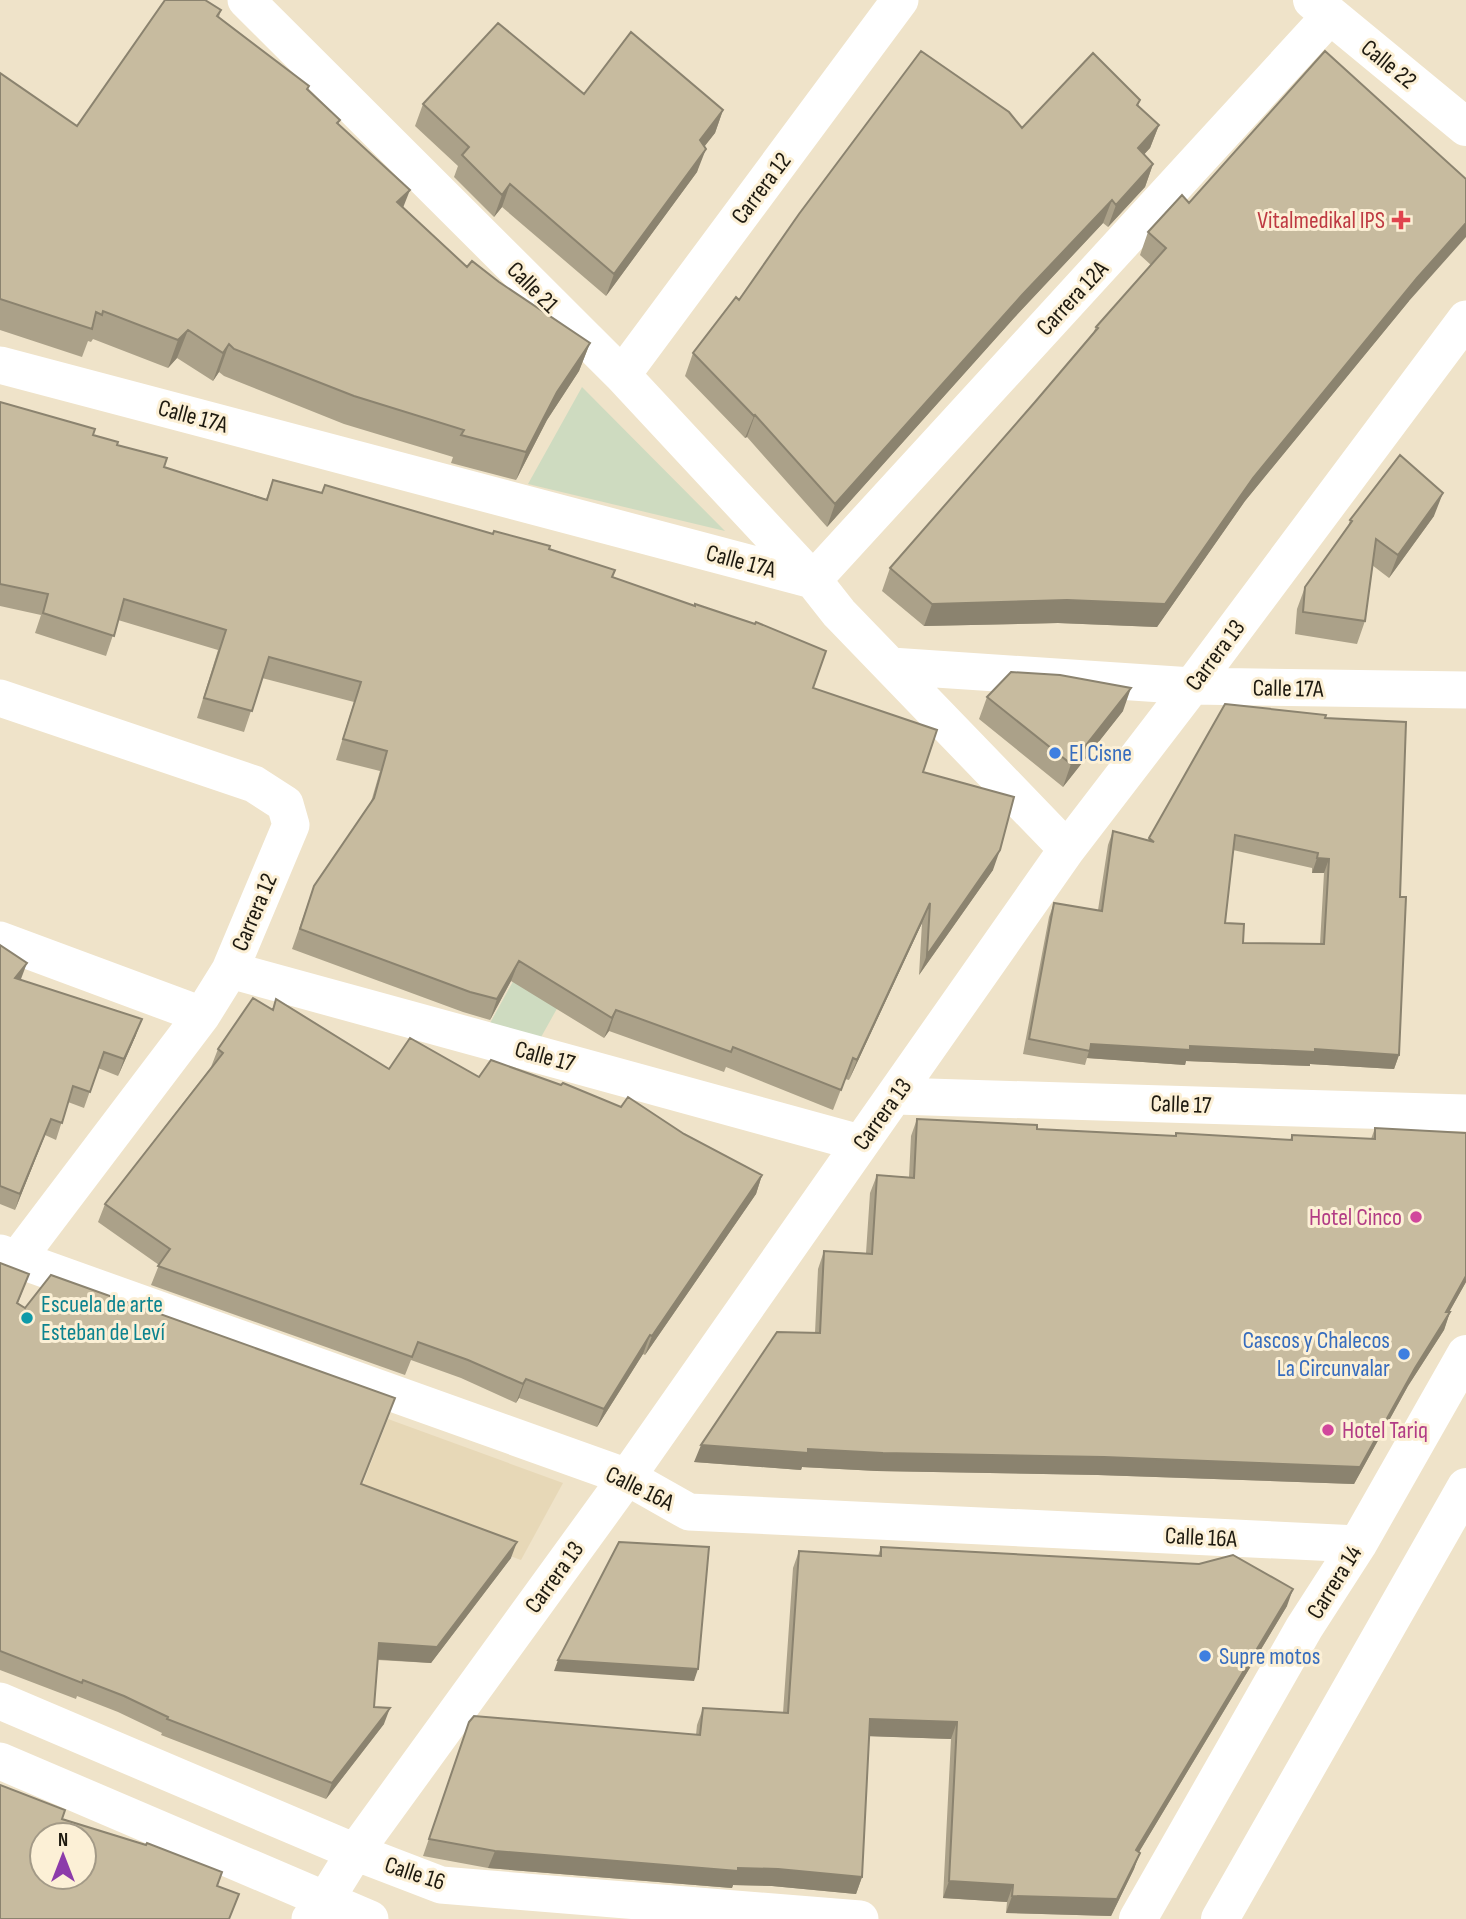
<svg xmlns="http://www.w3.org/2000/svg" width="1466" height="1919" font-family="'Sofia Sans Condensed',sans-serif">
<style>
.built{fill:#e7d8b7}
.green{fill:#cedbc0}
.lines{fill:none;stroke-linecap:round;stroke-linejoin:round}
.minor{stroke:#fff;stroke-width:37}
.tertiary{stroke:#fff;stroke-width:38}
.secondary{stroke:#fff;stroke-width:38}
.wall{fill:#aba189;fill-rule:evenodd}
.shaded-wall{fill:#8b836f}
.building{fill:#c7bb9f;stroke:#8b836f;stroke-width:2;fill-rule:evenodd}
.health-dot{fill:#e0444e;stroke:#fcf0d6;stroke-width:2.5}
.shop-dot{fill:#3f7fe0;stroke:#fcf0d6;stroke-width:2.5}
.hotel-dot{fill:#d1479c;stroke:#fcf0d6;stroke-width:2.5}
.culture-dot{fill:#0f9aa8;stroke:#fcf0d6;stroke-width:2.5}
.labels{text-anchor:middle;stroke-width:6;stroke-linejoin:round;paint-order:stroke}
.street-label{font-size:24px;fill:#1e1a10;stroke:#fcf0d6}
.health-label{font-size:24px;fill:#be3a42;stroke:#fcf0d6;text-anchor:end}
.shop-label{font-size:24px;fill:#366cbe;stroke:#fcf0d6;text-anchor:start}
.hotel-label{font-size:24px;fill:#b23c85;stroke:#fcf0d6;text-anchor:end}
.culture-label{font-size:24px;fill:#0d838f;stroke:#fcf0d6;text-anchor:start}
</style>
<rect width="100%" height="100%" fill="#efe3c9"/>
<path class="built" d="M388,1419L563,1483L521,1560L357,1499Z"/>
<path class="green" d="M582,387L725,531L528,484Z
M593,836L644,853L540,1039L489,1025Z"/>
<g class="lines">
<path class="minor" d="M246,0L622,375L813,580L839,613L1067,849
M0,365L813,580
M622,375L900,0
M813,580L1330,16
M891,666L1192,686L1466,690
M0,698L254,784L285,804L291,825L230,970L202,1015L18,1258
M0,940L202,1015
M230,970L860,1143
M896,1096L1466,1113
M0,1253L627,1477L689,1512L1358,1544
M0,1701L355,1852L441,1885L860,1919
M0,1761L370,1919
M310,1919L326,1899L355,1852L627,1477L1067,849L1192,686L1466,319"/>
<path class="tertiary" d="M1312,0L1466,127"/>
<path class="secondary" d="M1138,1919L1304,1628L1358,1544L1466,1354
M1220,1919L1466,1487"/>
</g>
<path class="wall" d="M221,10L219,17L309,86L308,90L340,120L338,124L403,207L467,267L499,282L590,343L579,371L547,420L516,480L451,463L453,457L344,424L224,376L219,372L213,381L177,358L168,368L93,339L91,342L88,341L82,357L0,330V73L77,126Z
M584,94L723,110L715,133L704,147L697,172L606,296L502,207L494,217L454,177L458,166L415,126L423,104Z
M1140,100L1138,106L1159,125L1150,148L1144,154L1153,164L1145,187L1108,227L1103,223L1014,318L827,527L747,437L745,438L685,376L693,353L739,300Z
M1189,203L1409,301L1245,501L1157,627L1058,623L924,626L882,591L890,568L1035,402L1093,333L1096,327L1151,265L1140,255L1148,232Z
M0,402L93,435L117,445L164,467L266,499L273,480L322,493L493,534L549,549L612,577L813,688L923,772L993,870L919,975L922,923L849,1080L845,1079L833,1110L726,1067L724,1072L609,1031L604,1038L511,981L490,1020L463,1012L292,949L314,886L371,802L380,771L336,760L354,702L262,678L244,732L197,718L218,650L118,620L106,656L35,633L41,615L0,606Z
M1434,516L1389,578L1372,565L1365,621L1357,644L1295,634L1297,609L1305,587L1348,527L1350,520Z
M987,697L1123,711L1063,787L979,719Z
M1325,718L1400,897L1399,1055L1394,1069L1310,1064V1066L1186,1061L1185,1065L1087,1058L1085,1065L1023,1054L1049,917L1054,903L1098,910L1108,845L1113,831L1148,840L1149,838ZM1233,850L1312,868V873H1324L1320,944L1243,943L1225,923Z
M0,945L21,979L20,980L136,1035L118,1076L98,1068L84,1108L68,1102L56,1140L45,1135L15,1210L0,1204Z
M272,1009L389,1069L479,1077L684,1134L762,1175L756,1194L645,1355L643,1354L597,1427L519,1398L516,1403L461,1378L411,1360L405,1375L151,1285L159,1265L98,1222L105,1204L211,1067L218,1049Z
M917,1119L1037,1129L1175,1136L1176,1133L1290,1140L1292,1135L1371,1139L1375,1128L1466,1282L1449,1312H1450L1444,1330L1408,1386L1354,1484L1098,1475L877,1471L802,1467L801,1470L694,1462L815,1333L818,1269L824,1251L866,1253L870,1193L877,1175L909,1177L911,1136Z
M0,1263L29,1274L18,1303L25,1308L395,1398L361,1484L511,1558L431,1663L378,1660L374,1707L384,1724L326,1799L161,1735L162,1733L118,1712L77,1696L76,1699L0,1670Z
M881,1547L1287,1606L1139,1852L1134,1869L1111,1916L1006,1913L1007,1902L943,1898L951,1739L869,1736L862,1877L856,1894L772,1886L733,1885L732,1888L488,1868L423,1856L469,1722L696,1735L697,1725L703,1708L783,1713L793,1568L799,1551L878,1556Z"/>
<path class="shaded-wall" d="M723,110L715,133L692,162L700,140Z
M1159,125L1150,148L1130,170L1138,148Z
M706,149L697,172L606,296L614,274Z
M1153,164L1145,187L1108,227L1116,205Z
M510,184L502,207L494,217L502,195Z
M410,190L399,218L397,202Z
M1112,200L1103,223L1014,318L827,527L835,504L1022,295Z
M1466,223V237L1409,301L1245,501L1157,627L1058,623L924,626L932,604L1253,478L1417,278Z
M188,330L177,358L168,368L178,340Z
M590,343L579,371L547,420L516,480L526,452L557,392Z
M229,344L219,372L213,381L223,353Z
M755,415L747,437L745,438L754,416Z
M1443,493L1434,516L1389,578L1398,555Z
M1131,688L1123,711L1063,787L1071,764Z
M1000,850L993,870L919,975L927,955Z
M1317,858L1329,859L1324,873H1312Z
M930,903L922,923L849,1080L857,1060Z
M519,961L511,981L490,1020L497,999Z
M27,963L21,979L9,995L15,978Z
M616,1010L609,1031L604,1038L612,1018Z
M142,1019L136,1035L118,1076L124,1059Z
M1091,1044L1315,1049L1399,1055L1394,1069L1310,1064V1066L1186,1061L1185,1065L1087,1058Z
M51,1119L45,1135L15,1210L20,1194Z
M762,1175L756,1194L645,1355L652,1336Z
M1466,1276V1282L1442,1325L1450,1312L1444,1330L1408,1386L1354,1484L1098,1475L877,1471L802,1467L801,1470L694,1462L701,1445L808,1449L1446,1312Z
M650,1335L643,1354L597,1427L604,1409Z
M526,1379L519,1398L516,1403L523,1384Z
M517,1542L511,1558L431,1663L373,1659L379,1643Z
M1293,1589L1287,1606L1130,1867L1136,1850Z
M558,1660L698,1669L694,1681L554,1671Z
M390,1708L384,1724L326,1799L332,1783Z
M870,1719L957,1722L951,1739L864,1736Z
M495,1851L738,1868L778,1869L862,1877L856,1894L772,1886L733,1885L732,1888L488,1868Z
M1140,1853L1134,1869L1111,1916L1006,1913L1012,1896Z
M949,1881L1013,1885L1007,1902L943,1898Z"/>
<path class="building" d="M165,0H205L221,10L217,16L309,86L307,89L340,120L337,123L410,190L397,202L467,267L472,261L499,282L590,343L557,392L526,452L461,435L464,430L354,396L234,349L229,344L223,353L188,330L178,340L103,311L102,315L96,312L92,329L0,299V73L77,126Z
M498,23L584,94L631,32L723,110L700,140L706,149L614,274L510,184L502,195L462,155L469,147L423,104Z
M921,51L1009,112L1022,128L1093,53L1140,100L1137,105L1159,125L1138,148L1153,164L1116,205L1112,200L1022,295L835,504L755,415L754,416L693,353L736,297L739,300L799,214Z
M1325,51L1466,179V223L1417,278L1253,478L1165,604L1067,600L932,604L890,568L1035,402L1098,328L1096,327L1166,248L1148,232L1182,195L1189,203Z
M0,402L95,429L93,435L118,442L117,445L167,458L164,467L267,500L273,480L322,493L325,485L493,534L494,531L550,546L549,549L615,570L612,577L695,606V604L755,624L756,622L826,651L813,688L937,730L923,772L1014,797L1000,850L927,955L930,903L857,1060L853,1058L841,1090L733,1047L731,1052L616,1010L612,1018L519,961L497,999L470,992L300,929L314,886L374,798L387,751L343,739L361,682L269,657L252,711L204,698L226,630L124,599L114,636L43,613L48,594L0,584Z
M1400,455L1443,493L1398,555L1376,539L1365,621L1303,612L1305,587L1352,521L1350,520Z
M1011,672L1060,675L1131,688L1071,764L987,697Z
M1225,704L1326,715L1325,718L1406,722L1400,897H1406L1399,1055L1315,1049V1052L1190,1046V1050L1091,1044L1090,1051L1029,1039L1054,903L1102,911L1113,831L1154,842L1149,838ZM1235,835L1318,853L1317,858L1329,859L1324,944L1243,943L1244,924L1225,923Z
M0,945L27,963L15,978L142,1019L124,1059L104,1052L90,1092L73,1086L62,1123L51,1119L20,1194L0,1186Z
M253,998L273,1010L276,999L389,1069L410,1038L479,1077L491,1060L561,1085L563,1083L621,1107L628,1097L684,1134L762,1175L652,1336L650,1335L604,1409L526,1379L523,1384L468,1360L418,1342L412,1357L158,1266L170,1249L105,1204L223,1053L218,1049Z
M917,1119L1037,1125V1129L1176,1136V1133L1292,1140V1135L1375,1139V1128L1466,1133V1276L1446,1312H1450L1415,1368L1360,1467L1104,1457L883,1453L808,1449V1453L701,1445L777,1332L820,1333L824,1251L872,1254L877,1175L914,1178Z
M0,1263L29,1274L17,1303L25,1308L51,1275L395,1398L361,1484L517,1542L437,1647L379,1643L374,1707L390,1708L332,1783L167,1719L168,1717L124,1696L83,1680L82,1683L0,1651Z
M619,1542L709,1547L698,1669L558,1660Z
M881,1547L1199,1564L1233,1555L1293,1589L1136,1850L1140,1853L1117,1899L1012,1896L1013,1885L949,1881L957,1722L870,1719L862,1877L778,1869L738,1868V1871L495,1851L429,1839L469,1722L474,1716L700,1735L703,1708L788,1713L799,1551L881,1556Z
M0,1785L65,1810L62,1819L146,1845L147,1843L222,1872L217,1886L239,1894L229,1919H0ZM42,1835H84V1877H42Z"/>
<path class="health-dot" d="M1397.5 209.5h7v7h7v7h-7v7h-7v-7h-7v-7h7z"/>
<g class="shop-dot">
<circle cx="1055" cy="753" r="7"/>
<circle cx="1404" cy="1354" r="7"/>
<circle cx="1205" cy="1656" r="7"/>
</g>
<g class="hotel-dot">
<circle cx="1416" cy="1217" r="7"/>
<circle cx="1328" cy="1430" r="7"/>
</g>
<circle class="culture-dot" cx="27" cy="1318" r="7"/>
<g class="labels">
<g class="street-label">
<text transform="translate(1389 64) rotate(39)" y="8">Calle 22</text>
<text transform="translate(761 188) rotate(-53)" y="8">Carrera 12</text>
<text transform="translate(533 287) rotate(45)" y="8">Calle 21</text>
<text transform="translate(1072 298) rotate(-47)" y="8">Carrera 12A</text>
<text transform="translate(193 416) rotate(15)" y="8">Calle 17A</text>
<text transform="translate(741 561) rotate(15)" y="8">Calle 17A</text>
<text transform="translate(1215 655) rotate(-53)" y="8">Carrera 13</text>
<text transform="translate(1288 688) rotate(1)" y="8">Calle 17A</text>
<text transform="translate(254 912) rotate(-67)" y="8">Carrera 12</text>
<text transform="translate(545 1056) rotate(15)" y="8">Calle 17</text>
<text transform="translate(1181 1104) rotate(2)" y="8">Calle 17</text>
<text transform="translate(882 1114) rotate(-54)" y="8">Carrera 13</text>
<text transform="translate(640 1488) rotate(26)" y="8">Calle 16A</text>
<text transform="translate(1201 1537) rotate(3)" y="8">Calle 16A</text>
<text transform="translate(554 1577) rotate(-54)" y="8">Carrera 13</text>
<text transform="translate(1334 1582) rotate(-58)" y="8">Carrera 14</text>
<text transform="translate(415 1873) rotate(18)" y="8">Calle 16</text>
</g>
<g class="health-label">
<text x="1385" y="228">Vitalmedikal IPS</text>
</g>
<g class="shop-label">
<text x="1069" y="761">El Cisne</text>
<text x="1390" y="1348" text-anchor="end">Cascos y Chalecos<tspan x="1390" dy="28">La Circunvalar</tspan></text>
<text x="1219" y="1664">Supre motos</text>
</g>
<g class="hotel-label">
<text x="1402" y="1225">Hotel Cinco</text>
<text x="1342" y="1438" text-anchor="start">Hotel Tariq</text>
</g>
<g class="culture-label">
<text x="41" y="1312">Escuela de arte<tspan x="41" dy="28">Esteban de Leví</tspan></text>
</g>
</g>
<g transform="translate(63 1856)"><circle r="33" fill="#fcf0d6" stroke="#a39a87" stroke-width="2"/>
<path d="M0-5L12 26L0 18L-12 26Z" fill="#8c3baa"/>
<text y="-10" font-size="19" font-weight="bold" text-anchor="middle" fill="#1e1a10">N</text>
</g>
</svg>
